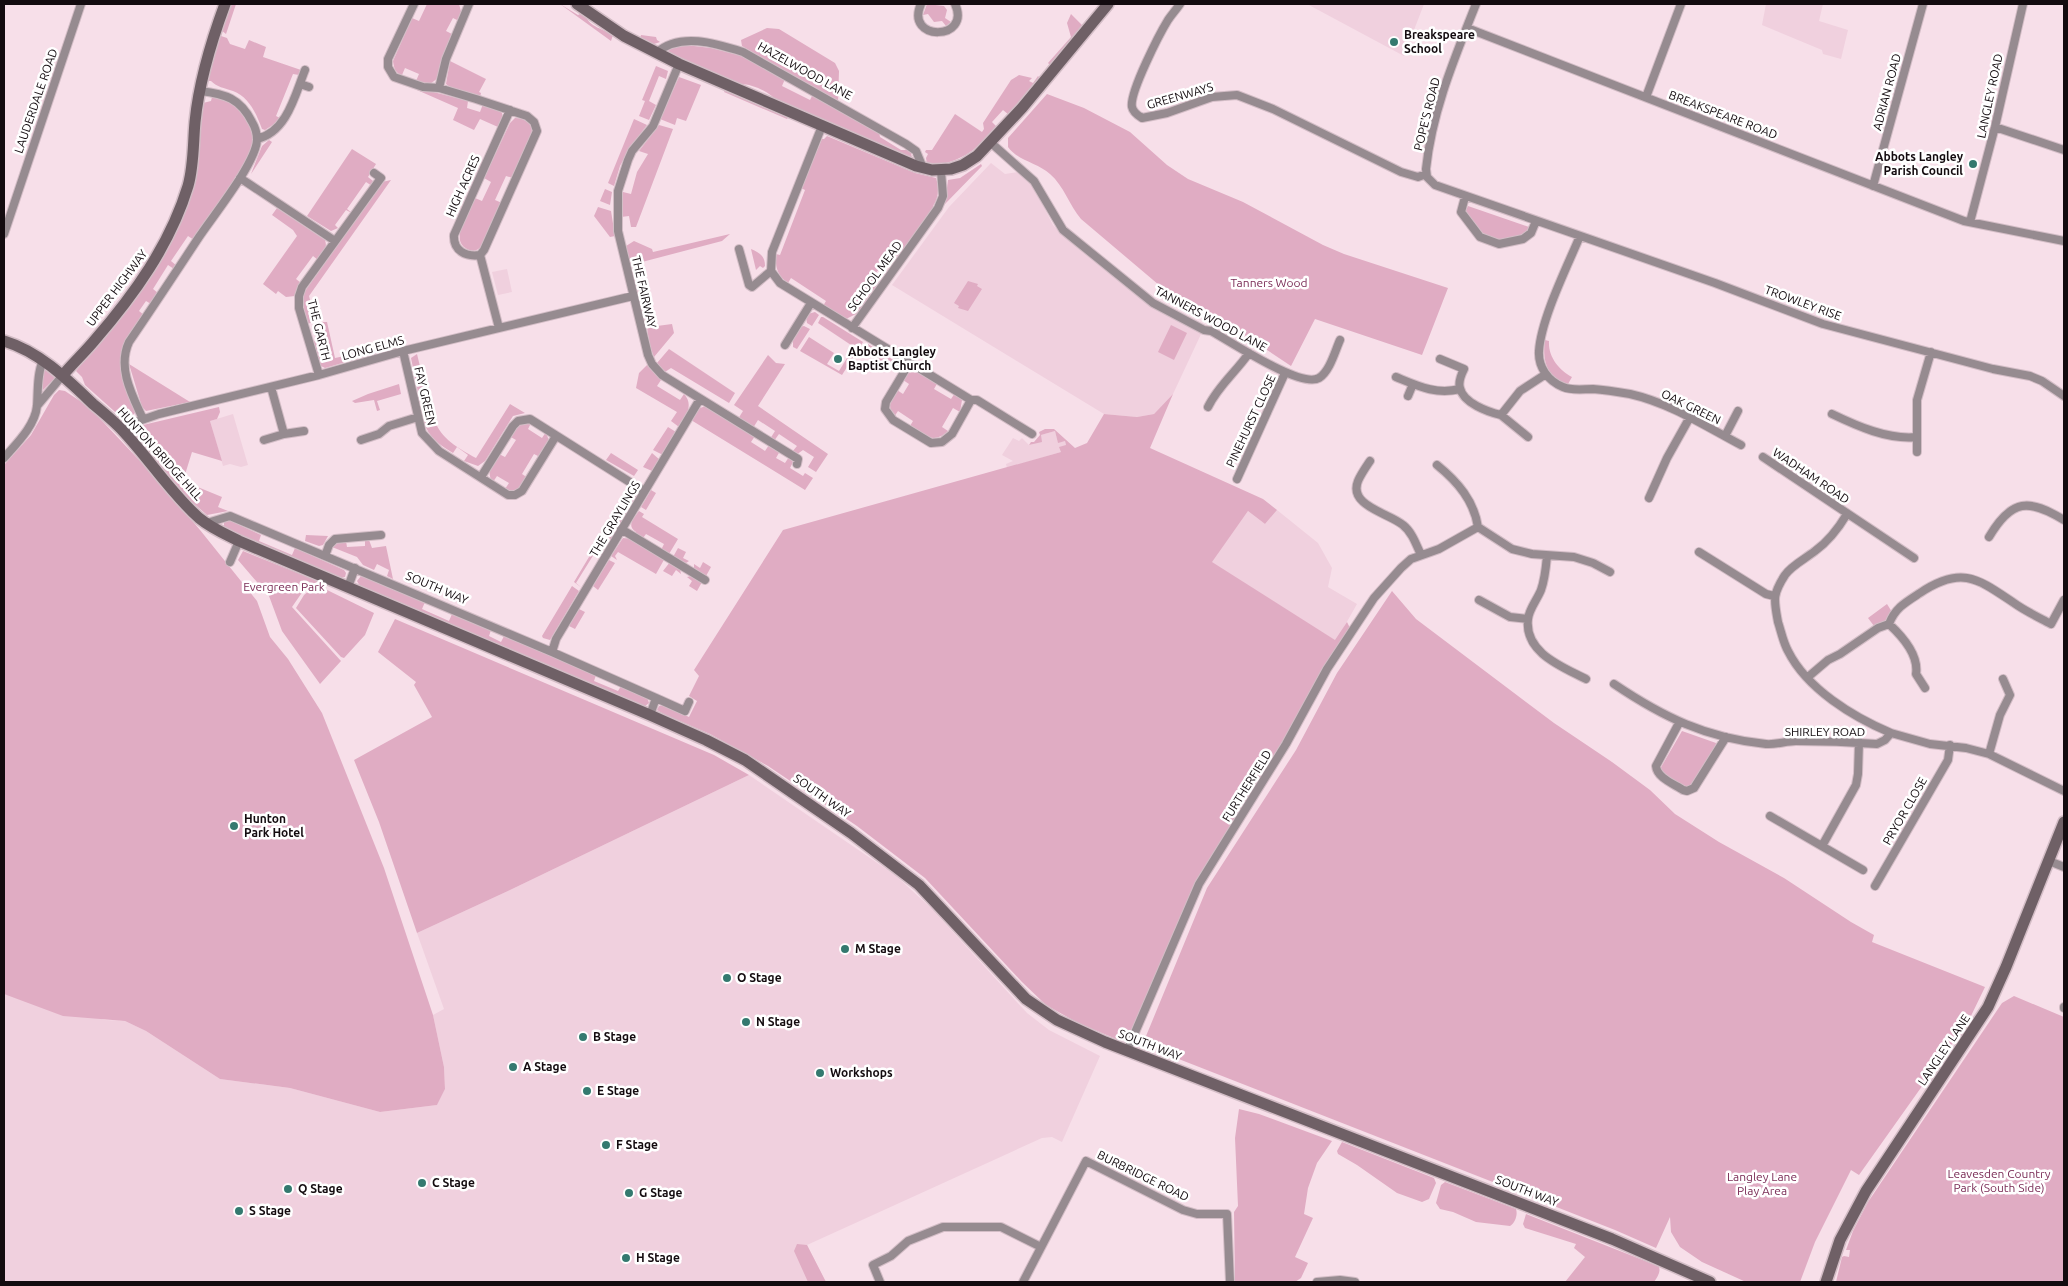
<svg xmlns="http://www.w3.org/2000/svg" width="2068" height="1286" font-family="Ubuntu,sans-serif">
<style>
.built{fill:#f0d0de}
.green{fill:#e0acc3}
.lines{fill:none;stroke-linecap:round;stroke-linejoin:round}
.street-casing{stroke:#d3bdc6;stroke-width:10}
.secondary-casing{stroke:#d3bdc6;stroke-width:14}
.street{stroke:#968b90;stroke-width:8}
.secondary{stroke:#6f6066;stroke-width:11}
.poi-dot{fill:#34796f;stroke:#fff;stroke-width:2}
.labels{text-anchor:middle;stroke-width:5;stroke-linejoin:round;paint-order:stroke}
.poi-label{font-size:12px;font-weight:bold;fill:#130b0f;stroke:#fff;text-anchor:start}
.street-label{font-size:12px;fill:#130b0f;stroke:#fff}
.park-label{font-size:12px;fill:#7a2c56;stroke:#fff}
</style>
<rect width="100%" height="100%" fill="#f7dfe9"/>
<path class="built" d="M1307,4H1424L1404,56Z
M1766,4H1823L1819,21L1848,30L1841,59L1823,54L1822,50L1762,25Z
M991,163L1005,174L1018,172L1031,182L1053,225L1060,232L1152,306L1202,332L1173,394L1154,414L1137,417L1104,414L892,285L949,207Z
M507,269L512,292L498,295L492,272Z
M233,414L248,465L241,467L230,464L223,466L210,421Z
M1055,431L1058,442L1065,441L1066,445L1061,452L1007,468L1006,464L1013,461L1002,455L1013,438L1019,441L1022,438L1029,445L1033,444L1041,435Z
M1277,510L1318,543L1332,568L1328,587L1357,604L1336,641L1211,562L1248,511L1265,524Z
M749,775L895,875L931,908L1027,1013L1049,1030L1100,1056L1062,1142L1052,1137L1042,1138L807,1245L826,1282H4V994L105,1020L125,1021L146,1031L220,1079L290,1088L380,1112L437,1105L445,1089L444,1067L433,1015L444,1009L417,933L508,891Z"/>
<path class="green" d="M230,4H236L226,34L221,30Z
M427,4H459L462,15L459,21L453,18L446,31L452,34L443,58L438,78L430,84L416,81L419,74L405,68L402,75C395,73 394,68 393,61L412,18L419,21Z
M560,4L578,15L582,13L586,16C589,27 604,29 613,35L611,41Z
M927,4L944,6L947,10L945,18L951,22L946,26L942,21L934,22L928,14L923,15Z
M1071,14L1083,26L1051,66L1048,63L1071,37L1067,23Z
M767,28L779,29L835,63L839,71L838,102L742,46L741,40Z
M641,35L656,37L657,40L660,42L651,45L640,39Z
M221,36L227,38L230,44L245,49L249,40L266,47L263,57L301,70L299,75L293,74L276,116L282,119L265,130L262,129C256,113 249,97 233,91C224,88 217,87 211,81H206L218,37Z
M677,44L711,48L742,56L785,79L782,86L810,100L813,94L879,132L880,137L901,150H908L911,152L912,159L779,103C770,92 752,83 738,84L670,54L668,51Z
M450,61L486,79L479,92L481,93L480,97L450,90V87L446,84Z
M656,66L668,71L666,79L659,76L649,101L656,105L649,120L639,116L645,101L642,100Z
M1019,75L1032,78L1029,81L1033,83L1038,76L1041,79L1009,115L1003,110L992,122L997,127C979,146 968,158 942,164C936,165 932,166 927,164L926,158L928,154L925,152L926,150H932L955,114L982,132L984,129L983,123L1011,80Z
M679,77L701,85L686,121L677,118L675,125L660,119Z
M418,88L468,101L467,108L480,112L483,104L497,109L502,113V118L498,127L480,119L474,130L453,120L458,108L417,90Z
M726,88L789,116L787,119L724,92Z
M1047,94L1084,108L1130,132L1167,165L1188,179L1243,202L1323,245L1344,254L1448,288L1422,355L1315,319L1291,366L1243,334L1159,285L1081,219C1069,205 1064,186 1050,174C1038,163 1018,161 1008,147V138Z
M212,97C226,97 237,103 244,115C249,123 254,131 254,140C254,162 207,221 194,240L188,236L171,261L177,266L174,269L168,265L153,289L158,293L151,304L146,301L139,311L144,315C128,341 115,351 126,383C129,393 135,403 135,413L128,419H123L85,385L82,377L76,371L103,336L178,224L200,123L203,103L211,101Z
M515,118C524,118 533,123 532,133L513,178L506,176L495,200L502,203L482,246C477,251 473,252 467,249C449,240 469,212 475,198L482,201L491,182L484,178L510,123Z
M634,119L647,125L629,149L620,166L614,186L608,183Z
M659,125L673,129L636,227H631L629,216L621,217L623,192L631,194L637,172L648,154L639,151Z
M827,136L915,173L936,178C939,188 939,197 933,206L935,208L899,257L892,252L872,278L879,283L858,313L846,319L823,306L826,301L791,278L788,283C777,276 775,266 776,254L780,255L805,190L801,188L822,139H824Z
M269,140L272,142L251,174L262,146Z
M352,149L376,164L368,177L373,181L372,186L366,182L347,209L352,213L346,210L335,225L338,228L331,231L307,216Z
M981,164L982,166L945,204L948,180L960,178Z
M391,180L309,296L316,322H327L335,358L354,354L356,359L325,368L319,365L312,342L319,340L314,322L307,324L302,308L303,294L382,182Z
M605,189L612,192L610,205L600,201Z
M1468,206L1529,227C1526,235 1520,236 1513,238C1487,244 1480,232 1465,212Z
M598,207L611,211L615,236L610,237L594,216Z
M277,208L325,240C328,249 323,253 318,260L313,256L296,279L301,283L295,296L286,297L278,291L276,294L263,284L297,236L293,230L272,215Z
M730,234L722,241L642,262L650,296L642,298L638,286L644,284L640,267L631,269L626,246L634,241L652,249L653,252Z
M751,249C760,253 765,256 765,266L763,268L760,266L756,270Z
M968,281L978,284L977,286L982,289L968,311L958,308L959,306L954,303Z
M815,312L819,315L812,326L807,323L806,317L808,314Z
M654,313L657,326L672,324L674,333L654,357C648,343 648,330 645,315Z
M821,317H823L863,342L842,375L800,351L809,337L834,353L827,364L839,371L850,353L854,355L857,349L818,323Z
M1171,325L1187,333L1174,360L1158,352Z
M804,326L810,329L797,349L793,347V340L800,327Z
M1545,340L1549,341C1548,357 1559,370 1572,377L1568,384C1547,379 1542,360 1545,340Z
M868,344L898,363L900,368L898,372L863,352Z
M669,349L735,393L729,403L671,368L665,372L657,363Z
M417,354L427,395L419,397L411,358Z
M768,355L776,363L785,364L758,406L828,454L816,472L808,467L814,457L803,450L796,455L792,452L797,446L779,434L774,441L770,439L775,431L758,420L753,428L738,419L743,411L734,405Z
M129,364L190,402L146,411L142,407Z
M648,364L661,380L657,386L680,400L684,394C694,405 686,416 679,427L671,421L677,412L636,388L639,373Z
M46,368L56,377L43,390L41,370Z
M913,369H917L938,382L934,389L951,399L955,393L962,400L960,412L953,408L942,427L948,431C933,445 925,435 910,426L913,421L898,411L894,417C887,405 890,401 897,390L903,394L909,384L903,380L907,373Z
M399,384L401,394L377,401L380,410L377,411L374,400L355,403L352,401L368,394Z
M59,390L65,391L89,407L156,478L200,530L257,601L270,637L288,659L322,713L384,868L433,1015L444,1067L445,1089L437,1105L380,1112L290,1088L220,1079L146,1031L125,1021L63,1016L4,994V465L31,435L54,395Z
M1173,394L1150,448L1263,499L1277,510L1265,524L1248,511L1212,562L1335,640L1347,622L1350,628L1284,742L1196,883L1129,1035L1121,1041L1078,1023L1046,1005L1022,982L925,878L857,826L768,766L710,734L675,719L673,720L657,710L659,706L663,705L689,717L697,701L689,696L699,676L694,670L783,530L1061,452L1059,447L1066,445L1065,441L1058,443L1055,431L1041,435L1042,442L1029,445L1031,442H1034L1040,435L1039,432L1045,429H1054L1075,448L1087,443L1104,414L1137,417L1154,414Z
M510,404L525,413L513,416L485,461L478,466L464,461L468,455L457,447L453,453C440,445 428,437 424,422L434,419C441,439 458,448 476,458Z
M219,407L220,412L217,419L210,421L222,461L192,452L183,481L222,497L218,507L228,511L207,515L169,482L137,439C136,432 137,429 143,425Z
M703,407H706L755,436L751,442L765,451L769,445L780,451L776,458L785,463L789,457L793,462L790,468L803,476L805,473L813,478L805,490L691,420L697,409Z
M525,421L531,423L528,429L542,438L546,432L549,441L540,457L534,454L522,474L528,478C521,486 517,494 505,489L509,483L497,476L493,482C485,472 493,464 499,454L505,457L516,440L509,436L515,427Z
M668,427L676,432L663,455L653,450Z
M611,453L638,470L634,476L606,460Z
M652,453L660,460L652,471L643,467Z
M631,487L635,490L637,495L605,550L599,546L576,583L582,588L574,582Z
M651,490L656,493L646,510L641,507Z
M639,511L644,514L642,517L678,539L669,554L661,550L664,544L646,534L643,538L635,534L636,532C626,526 634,518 639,511Z
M229,520L261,535L259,541L292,555L295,548L344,570L346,573L345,577L339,578L224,528V522Z
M306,535L328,536L323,545L319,546L305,541Z
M623,538L633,539L665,558L656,574L618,552L615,556L617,560L611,556Z
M365,540H369L372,548L386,546L393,579L387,576L389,570L377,564L374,570L363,565L357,557L332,547L337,542L346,541L347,547L365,546Z
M678,548L686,552L683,558L689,561L686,563L673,557Z
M243,551L318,581L301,594L292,607L341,661L320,684L282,631L269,596L238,560Z
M609,560L615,563L598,590L593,586Z
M670,562L680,569L681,574L676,570L672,576L663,571Z
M703,562L711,567L706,576L694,568V564L700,568Z
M361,576L425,602L422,609L449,621L452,614L491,630L489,636L501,642L504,636L596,675L594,681L618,691L621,686L647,697L649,703L644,707L361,588L357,581Z
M691,576L702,582L697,591L689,586L692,581L687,577Z
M572,586L579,591L550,640L543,638L542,636Z
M314,587L323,588L374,613L365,635L344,658L341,657L296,608L304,595Z
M1392,591L1416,619L1554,723L1612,762L1650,790L1675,814L1719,842L1784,878L1851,922L1874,935L1872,942L1985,987L1969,1020L1859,1175L1851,1170L1815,1242L1800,1282H1746L1702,1262L1680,1247L1671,1232L1670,1217L1656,1248L1615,1230L1148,1047L1144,1041L1207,888L1296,750L1337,673Z
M1887,604L1892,612L1885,623L1874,626L1868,618Z
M579,609L585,612L575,629L569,626Z
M395,619L714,755L749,775L508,891L417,933L379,822L354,760L432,717L414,685L416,682L378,652Z
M1682,731L1716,743L1715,750L1690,786L1685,787L1662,774L1660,769Z
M2014,996L2064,1017V1282H1836L1842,1257L1844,1256L1849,1257L1850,1250H1846L1853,1231L1868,1202L2002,1003Z
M1239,1109L1259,1114L1332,1141L1317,1163L1308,1188L1304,1214L1313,1218L1295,1257L1308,1263L1301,1278L1295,1282H1235L1234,1212L1238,1206L1235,1138Z
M1342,1142L1434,1178L1436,1183L1429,1199L1422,1202L1397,1193L1357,1165L1338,1154L1337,1151Z
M1445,1182L1516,1209C1518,1215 1515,1223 1510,1226L1476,1222L1453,1212L1440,1209L1436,1203L1441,1185Z
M1526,1214L1658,1266C1662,1270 1657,1278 1654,1282H1565L1585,1257L1574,1248L1576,1244L1525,1228L1523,1224Z
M797,1244L807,1245L826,1282H808L794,1251Z"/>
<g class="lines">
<defs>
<path id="street" d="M414,4L388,59V67L394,77L423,87L439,88L476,99L527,116L534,122L537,131L484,250L480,255L499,328
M921,4C904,42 972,41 955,4
M1180,4C1176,10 1172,14 1168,20C1160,33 1129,93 1132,107C1133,112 1137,115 1142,118L1167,113L1212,97L1237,95L1273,109L1401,172L1418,177L1426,174
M1476,4C1455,57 1432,111 1426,169L1427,177L1435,185L1715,283L1823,324L1993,369L2030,376L2042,381L2064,396
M1467,28L1964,221L2064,241
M656,53C680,32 715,43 743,52L906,144L916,151L923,168
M679,64L653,126L632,151L628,160L618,191V231L648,355L652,364L662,375L798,459L797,464
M300,84L309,87
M439,88L446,59L469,4
M1646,97L1681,4
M822,126L772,252L771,271L780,283L971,400L952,434L942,442L931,443L893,420L885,409L886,402L910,362
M1995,127L2064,150
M257,139C287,132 295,95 305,70
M990,142L1034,181L1063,230L1153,303L1204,330L1211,331C1230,341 1301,389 1319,378C1330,371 1335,351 1340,340
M240,178L335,241
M1873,186L1923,4
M1465,197L1461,212L1480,237L1499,244L1523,239L1531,233L1536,221
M1970,222L1995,127L2023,4
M4,234L81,4
M1580,236C1567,267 1541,319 1539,351C1538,367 1548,381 1563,387C1572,391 1583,389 1593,389C1605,390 1618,392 1630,394C1670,403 1705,426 1741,445
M739,249L749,285L752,287L771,271
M480,255C466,257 453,251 454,235L510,110
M852,328L938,208L943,196L941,171
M785,345L811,303
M403,351L422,433L439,451L508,495H515L522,491L556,436
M1440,359L1464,369C1461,375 1458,382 1460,388C1463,403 1488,412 1501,415L1520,391L1546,374
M319,375L299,308V296L302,287L381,178L374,173
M1396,377C1418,386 1436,395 1460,389
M1408,396L1413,384
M971,400H977L1032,434
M37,406L63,375
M1208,407C1218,386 1236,372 1249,353
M1832,414C1857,426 1888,440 1917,437V400L1931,352
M1501,415L1528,437
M143,419C132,395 117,368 129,342C153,307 176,272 199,237C213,216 256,163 257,140C257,134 255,127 252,122C240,98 225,94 200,91
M124,432L136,422L159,414L319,375L403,351L633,296
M284,434L304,431
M1725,436L1738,411
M1917,437V452
M264,440L284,434L271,387
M361,440L379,434L389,426L418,417
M1763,457L1914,558
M4,458C16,444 35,426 37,406C38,392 37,374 43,360
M1370,461C1366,467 1361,474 1358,481C1348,506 1389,513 1403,525C1412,532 1416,544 1421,555
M1437,465C1458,482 1474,501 1478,527
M481,477L513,426L518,421L530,419L644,491
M1237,479L1285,373
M1649,498L1667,458L1690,417
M1847,514C1838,529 1829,541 1815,551C1805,559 1792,565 1785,575C1772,595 1774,600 1778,622C1781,631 1783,642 1788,651C1807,689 1853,717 1891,733
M207,523L230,516L552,652L656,698L650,715
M621,529L705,580
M1989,537C2012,498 2029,499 2064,520
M1699,552L1766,594L1774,596
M325,556L329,545L335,539L381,535
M1547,556C1546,567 1545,579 1541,590C1537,600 1529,609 1528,619C1524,653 1563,667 1586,679
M230,562L239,541
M348,587L355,568
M1479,600L1510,617L1528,619
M1889,624C1902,636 1919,655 1916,674L1925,688
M552,652L556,639L700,399
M1808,677L1828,660L1840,654L1878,628L1889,624C1895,608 1906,602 1920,593C1962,565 1978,579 2014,603C2025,611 2038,617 2051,624L2064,600
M1614,684C1663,717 1706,738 1766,744C1776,745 1786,741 1796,741C1823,741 1850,742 1877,744L1885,740L1891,733L1930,744L1966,748L1989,754L2064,791
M656,698L685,711L689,702
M1679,723L1656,766C1657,778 1674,784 1683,790L1687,791L1694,788L1726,737
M1989,754L2000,715L2010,695L2003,679
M1770,816L1863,870
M1822,846L1856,785L1858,774L1859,742
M2049,861L2064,867
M1875,886L1948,760L1950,745
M2064,1008V1007
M1127,1051L1199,884L1286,744L1327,669L1374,598L1401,568L1411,559L1439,549L1478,527L1512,549L1532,554L1574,557L1593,563L1610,572
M880,1282L873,1265L891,1256L908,1241L943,1227H1001L1041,1247
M1023,1282L1086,1161L1183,1210L1197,1214H1227L1230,1282
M1317,1282L1340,1280L1355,1282"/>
<path id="secondary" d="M577,4L624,36L679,64L916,166L932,170L951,169L963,165L977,156L1022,108L1108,4
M4,341C40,352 67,379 93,404C104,413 115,422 124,432C150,460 171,493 199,518C211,528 225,534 239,541L650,715L706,740L745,760L851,833L919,885L1026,999L1057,1020L1105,1042L1612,1239L1710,1282
M63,375C73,363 84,353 94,341C134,295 170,245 188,186C194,165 193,143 195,122C199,81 211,42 225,4
M1826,1282L1840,1240L1866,1191L1988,1007L2006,967L2064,822"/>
</defs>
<use href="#street" class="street-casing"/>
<use href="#secondary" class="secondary-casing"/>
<use href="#street" class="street"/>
<use href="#secondary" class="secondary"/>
</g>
<g class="poi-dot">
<circle cx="1394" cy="42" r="5"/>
<circle cx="1973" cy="164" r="5"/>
<circle cx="838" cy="359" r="5"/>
<circle cx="234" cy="826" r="5"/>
<circle cx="845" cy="949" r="5"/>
<circle cx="727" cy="978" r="5"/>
<circle cx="746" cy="1022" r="5"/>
<circle cx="583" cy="1037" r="5"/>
<circle cx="513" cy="1067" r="5"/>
<circle cx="820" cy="1073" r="5"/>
<circle cx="587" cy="1091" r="5"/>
<circle cx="606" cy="1145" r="5"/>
<circle cx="422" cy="1183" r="5"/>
<circle cx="288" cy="1189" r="5"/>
<circle cx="629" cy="1193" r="5"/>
<circle cx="239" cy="1211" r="5"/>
<circle cx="626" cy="1258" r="5"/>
</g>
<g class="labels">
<g class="poi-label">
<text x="1404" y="39">Breakspeare<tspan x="1404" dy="14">School</tspan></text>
<text x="1963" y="161" text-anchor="end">Abbots Langley<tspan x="1963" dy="14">Parish Council</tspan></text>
<text x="848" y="356">Abbots Langley<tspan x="848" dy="14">Baptist Church</tspan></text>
<text x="244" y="823">Hunton<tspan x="244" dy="14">Park Hotel</tspan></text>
<text x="855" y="953">M Stage</text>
<text x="737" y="982">O Stage</text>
<text x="756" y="1026">N Stage</text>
<text x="593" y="1041">B Stage</text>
<text x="523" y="1071">A Stage</text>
<text x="830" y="1077">Workshops</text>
<text x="597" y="1095">E Stage</text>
<text x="616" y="1149">F Stage</text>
<text x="432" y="1187">C Stage</text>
<text x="298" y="1193">Q Stage</text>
<text x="639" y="1197">G Stage</text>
<text x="249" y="1215">S Stage</text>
<text x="636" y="1262">H Stage</text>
</g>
<g class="street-label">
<text transform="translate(805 71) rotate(29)" y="4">HAZELWOOD LANE</text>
<text transform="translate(1887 92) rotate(-75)" y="4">ADRIAN ROAD</text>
<text transform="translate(1180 96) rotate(-16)" y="4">GREENWAYS</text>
<text transform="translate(1990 96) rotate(-78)" y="4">LANGLEY ROAD</text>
<text transform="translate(36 101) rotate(-71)" y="4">LAUDERDALE ROAD</text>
<text transform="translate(1427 114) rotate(-76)" y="4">POPE'S ROAD</text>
<text transform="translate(1723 115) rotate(21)" y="4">BREAKSPEARE ROAD</text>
<text transform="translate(463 186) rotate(-66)" y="4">HIGH ACRES</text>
<text transform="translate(875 276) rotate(-54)" y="4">SCHOOL MEAD</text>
<text transform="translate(117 288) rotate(-53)" y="4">UPPER HIGHWAY</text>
<text transform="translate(644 292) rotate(77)" y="4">THE FAIRWAY</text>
<text transform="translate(1803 303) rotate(20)" y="4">TROWLEY RISE</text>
<text transform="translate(1211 319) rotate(28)" y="4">TANNERS WOOD LANE</text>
<text transform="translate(319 330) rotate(76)" y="4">THE GARTH</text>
<text transform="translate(373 348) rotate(-15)" y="4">LONG ELMS</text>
<text transform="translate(425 396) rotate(77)" y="4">FAY GREEN</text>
<text transform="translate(1691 407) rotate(26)" y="4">OAK GREEN</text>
<text transform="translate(1251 421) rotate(-65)" y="4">PINEHURST CLOSE</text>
<text transform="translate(160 454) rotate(48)" y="4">HUNTON BRIDGE HILL</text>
<text transform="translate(1811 476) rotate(34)" y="4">WADHAM ROAD</text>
<text transform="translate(615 519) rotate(-59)" y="4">THE GRAYLINGS</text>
<text transform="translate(437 588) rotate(23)" y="4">SOUTH WAY</text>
<text x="1825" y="736">SHIRLEY ROAD</text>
<text transform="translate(1247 786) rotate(-58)" y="4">FURTHERFIELD</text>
<text transform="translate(822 796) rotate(35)" y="4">SOUTH WAY</text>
<text transform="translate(1905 811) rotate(-60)" y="4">PRYOR CLOSE</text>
<text transform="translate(1150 1045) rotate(21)" y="4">SOUTH WAY</text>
<text transform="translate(1944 1050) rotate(-56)" y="4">LANGLEY LANE</text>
<text transform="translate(1143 1176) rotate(26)" y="4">BURBRIDGE ROAD</text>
<text transform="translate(1527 1191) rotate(21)" y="4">SOUTH WAY</text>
</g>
<g class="park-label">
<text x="1269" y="287">Tanners Wood</text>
<text x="284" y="591">Evergreen Park</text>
<text x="1999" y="1178">Leavesden Country<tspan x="1999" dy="14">Park (South Side)</tspan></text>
<text x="1762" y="1181">Langley Lane<tspan x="1762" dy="14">Play Area</tspan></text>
</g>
</g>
<rect width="2068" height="1286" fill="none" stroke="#130b0f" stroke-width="10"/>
</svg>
